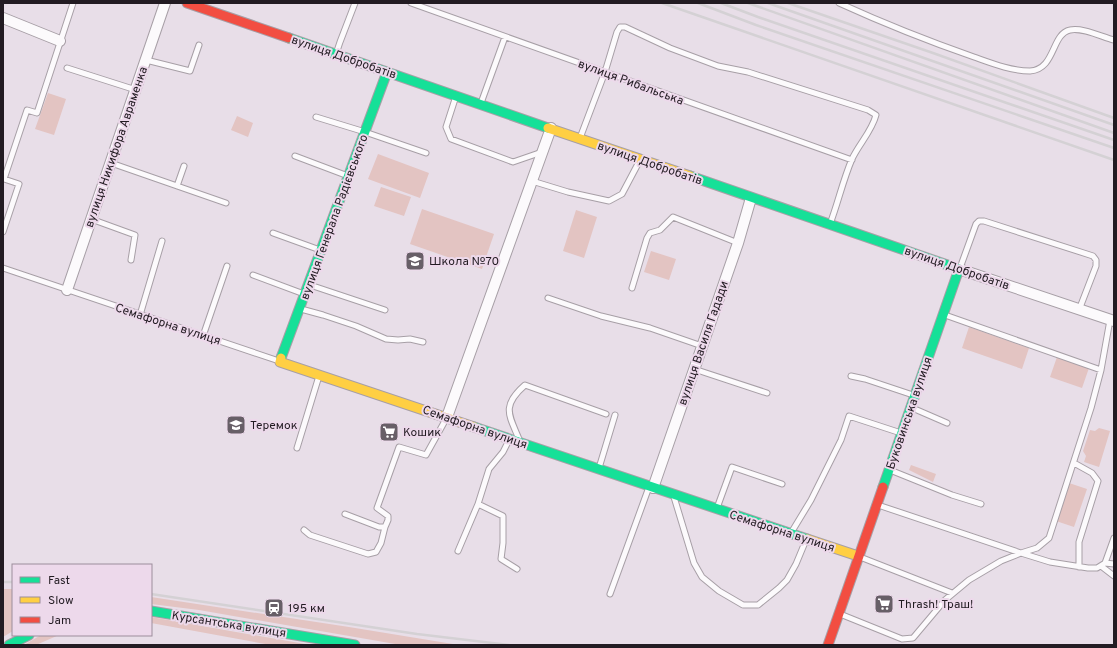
<svg xmlns="http://www.w3.org/2000/svg" width="1117" height="648" font-family="Overpass,sans-serif">
<style>
.green{fill:#e3c4c2}
.lines{fill:none;stroke-linecap:round;stroke-linejoin:round}
.lane-casing{stroke:#a79fa6;stroke-width:7}
.street-casing{stroke:#a79fa6;stroke-width:12}
.fast-casing{stroke:#a79fa6;stroke-width:11}
.slow-casing{stroke:#a79fa6;stroke-width:11}
.jam-casing{stroke:#a79fa6;stroke-width:11}
.lane{stroke:#fcfafc;stroke-width:5}
.street{stroke:#fcfafc;stroke-width:10}
.fast{stroke:#16e098;stroke-width:9}
.slow{stroke:#ffcf43;stroke-width:9}
.jam{stroke:#f24e42;stroke-width:9}
.rail{stroke:#d4d1d4;stroke-width:2.5}
.labels{text-anchor:middle;stroke-width:4;stroke-linejoin:round;paint-order:stroke}
.street-label{font-size:12px;fill:#221b22;stroke:#edd9eb}
.poi-label{font-size:12px;fill:#221b22;stroke:#edd9eb;text-anchor:start}
</style>
<rect width="100%" height="100%" fill="#e8dee8"/>
<path class="green" d="M48,93L66,99L54,135L35,129Z
M237,116L253,123L248,137L231,130Z
M378,154L429,173L420,198L368,179Z
M381,187L411,197L404,216L374,206Z
M422,209L494,234L482,269L410,244Z
M576,210L597,217L584,258L563,251Z
M651,251L676,259L669,280L644,272Z
M969,327L1029,348L1022,369L962,348Z
M1057,357L1089,368L1082,388L1050,377Z
M1099,428L1110,431L1099,467L1084,462L1086,456L1083,451L1090,430L1095,431Z
M911,465L936,474L933,482L909,470Z
M1069,483L1087,489L1074,527L1056,521Z
M3,589H13V631L3,637Z
M151,597L349,627L459,645H401L199,610L151,604Z
M151,617L311,645H271L151,623Z
M41,635H59L36,645H24Z"/>
<g class="lines">
<defs>
<path id="lane" d="M411,3L852,160
M839,3C883,23 928,41 974,57C991,63 1011,71 1030,71C1056,69 1051,34 1070,30C1082,27 1102,37 1114,40
M336,54L340,42L355,3
M146,60L190,71L199,45
M67,68L136,90
M456,96L446,127L451,139L513,162L542,152
M481,103L505,37
M316,117L365,132L426,153
M580,138L605,72L617,32L620,27H625L670,48L718,66L748,72L868,110L876,115C872,131 859,144 852,159C843,180 838,203 830,224
M295,156L348,176
M111,163L226,203
M532,181L568,192L609,201L622,194L640,160
M177,186L184,166
M91,219L135,235L131,260
M3,232L19,184L4,179L27,110L37,113L73,3
M273,233L320,250
M3,268L279,361
M960,268L976,224L979,221H984L1093,256L1096,260V266L1079,310
M253,275L304,294
M310,285L385,310
M632,288L647,238L650,233L660,230L673,217L738,243
M548,298L601,316L650,328L702,346
M301,309L323,315L356,326L386,339L398,340L410,339L423,342
M140,315L162,241
M945,315L1101,370
M203,336L227,266
M694,369L767,393
M851,376L865,379L913,395
M917,410L947,423
M519,439C509,415 501,406 525,385L606,414
M297,448L319,376
M1074,463L1092,473L1098,481L1079,542V567
M599,468L615,415
M890,470L952,495L981,504
M674,497L694,563L702,577L719,591L743,605H758L779,588L787,580L796,564L806,540
M478,504L503,516V543L501,559L517,569
M878,505L1021,553L1037,548L1049,538L1091,408L1101,370L1110,320
M717,508L732,467L782,484
M345,514L379,527H385L388,520V516L377,508L399,447L426,455L446,419
M304,530L310,535L368,554L376,552L381,543L385,527
M791,533L811,500L841,440L849,416L901,433
M458,551L478,504L489,469L503,452L509,440
M860,557L952,593
M1105,563L1114,564
M1101,566L1114,576
M610,594L649,487
M840,614L902,639L913,638L945,600L969,580L1001,561L1021,553L1050,562L1088,568H1097L1105,563L1114,538"/>
<path id="street" d="M3,18L60,41
M959,269L1114,321
M67,290L165,3
M447,417L551,128
M653,488L738,243L751,198"/>
<path id="fast" d="M289,38L548,128
M690,176L959,269L883,487
M281,358L387,72
M474,427L807,539
M151,611L355,645
M9,645L29,635"/>
<path id="slow" d="M548,128L690,176
M281,358L280,362L474,427
M807,539L858,556"/>
<path id="jam" d="M187,3L289,38
M828,645L883,487"/>
</defs>
<use href="#lane" class="lane-casing"/>
<use href="#street" class="street-casing"/>
<use href="#fast" class="fast-casing"/>
<use href="#slow" class="slow-casing"/>
<use href="#jam" class="jam-casing"/>
<use href="#lane" class="lane"/>
<use href="#street" class="street"/>
<use href="#fast" class="fast"/>
<use href="#slow" class="slow"/>
<use href="#jam" class="jam"/>
<path class="rail" d="M662,3L1114,160
M698,3L756,25L1114,148
M721,3L758,17L1114,140
M748,3L1114,133
M768,3L1114,125
M788,3L933,53L1114,118
M3,582H13
M151,594L417,634L509,645"/>
</g>
<defs>
<symbol id="school-square" viewBox="-11 -11 22 22"><rect x="-9" y="-9" width="18" height="18" rx="4" fill="#675f67" stroke="#edd9eb"/><path d="M0-5L7-2L0 1L-7-2ZM-4 1L0 2.5L4 1V4Q0 6-4 4Z" fill="#fff"/></symbol>
<symbol id="supermarket-square" viewBox="-11 -11 22 22"><rect x="-9" y="-9" width="18" height="18" rx="4" fill="#675f67" stroke="#edd9eb"/><path d="M-6-5.5h2.5l.6 2H6L4.5 2H-2.5L-4.4-4H-6ZM-1.5 3.2a1.3 1.3 0 1 0 .1 0ZM3 3.2a1.3 1.3 0 1 0 .1 0Z" fill="#fff"/></symbol>
<symbol id="station-square" viewBox="-11 -11 22 22"><rect x="-9" y="-9" width="18" height="18" rx="4" fill="#675f67" stroke="#edd9eb"/><path d="M-3-6H3Q5-6 5-4V2Q5 4 3 4L4.5 6H3L1.5 4h-3L-3 6H-4.5L-3 4Q-5 4-5 2V-4Q-5-6-3-6ZM-3.5-4v3h7v-3ZM-3.5 1v1.5H-2V1ZM2 1v1.5H3.5V1Z" fill="#fff"/></symbol>
</defs>
<g fill-rule="evenodd">
<use href="#school-square" x="404" y="250" width="22" height="22"/>
<use href="#school-square" x="225" y="414" width="22" height="22"/>
<use href="#supermarket-square" x="378" y="421" width="22" height="22"/>
<use href="#supermarket-square" x="873" y="593" width="22" height="22"/>
<use href="#station-square" x="263" y="597" width="22" height="22"/>
</g>
<g class="labels">
<g class="street-label">
<text transform="translate(344 57) rotate(19)" y="4">вулиця Добробатів</text>
<text transform="translate(631 82) rotate(20)" y="4">вулиця Рибальська</text>
<text transform="translate(116 147) rotate(-71)" y="4">вулиця Никифора Авраменка</text>
<text transform="translate(650 163) rotate(19)" y="4">вулиця Добробатів</text>
<text transform="translate(334 217) rotate(-70)" y="4">вулиця Генерала Радієвського</text>
<text transform="translate(957 268) rotate(19)" y="4">вулиця Добробатів</text>
<text transform="translate(168 324) rotate(18)" y="4">Семафорна вулиця</text>
<text transform="translate(703 343) rotate(-71)" y="4">вулиця Василя Гадади</text>
<text transform="translate(909 413) rotate(-71)" y="4">Буковинська вулиця</text>
<text transform="translate(475 427) rotate(19)" y="4">Семафорна вулиця</text>
<text transform="translate(782 531) rotate(18)" y="4">Семафорна вулиця</text>
<text transform="translate(229 624) rotate(9)" y="4">Курсантська вулиця</text>
</g>
<g class="poi-label">
<text x="429" y="265">Школа №70</text>
<text x="250" y="429">Теремок</text>
<text x="403" y="436">Кошик</text>
<text x="898" y="608">Thrash! Траш!</text>
<text x="288" y="612">195 км</text>
</g>
</g>
<rect width="1117" height="648" fill="none" stroke="#221b22" stroke-width="8"/>
<rect x="12" y="564" width="140" height="72" fill="#edd9eb" stroke="#9c8d9b"/>
<rect x="20" y="577" width="20" height="6" fill="#16e098" stroke="#9c8d9b"/>
<text x="48" y="584" font-size="12" fill="#221b22">Fast</text>
<rect x="20" y="597" width="20" height="6" fill="#ffcf43" stroke="#9c8d9b"/>
<text x="48" y="604" font-size="12" fill="#221b22">Slow</text>
<rect x="20" y="617" width="20" height="6" fill="#f24e42" stroke="#9c8d9b"/>
<text x="48" y="624" font-size="12" fill="#221b22">Jam</text>
</svg>
